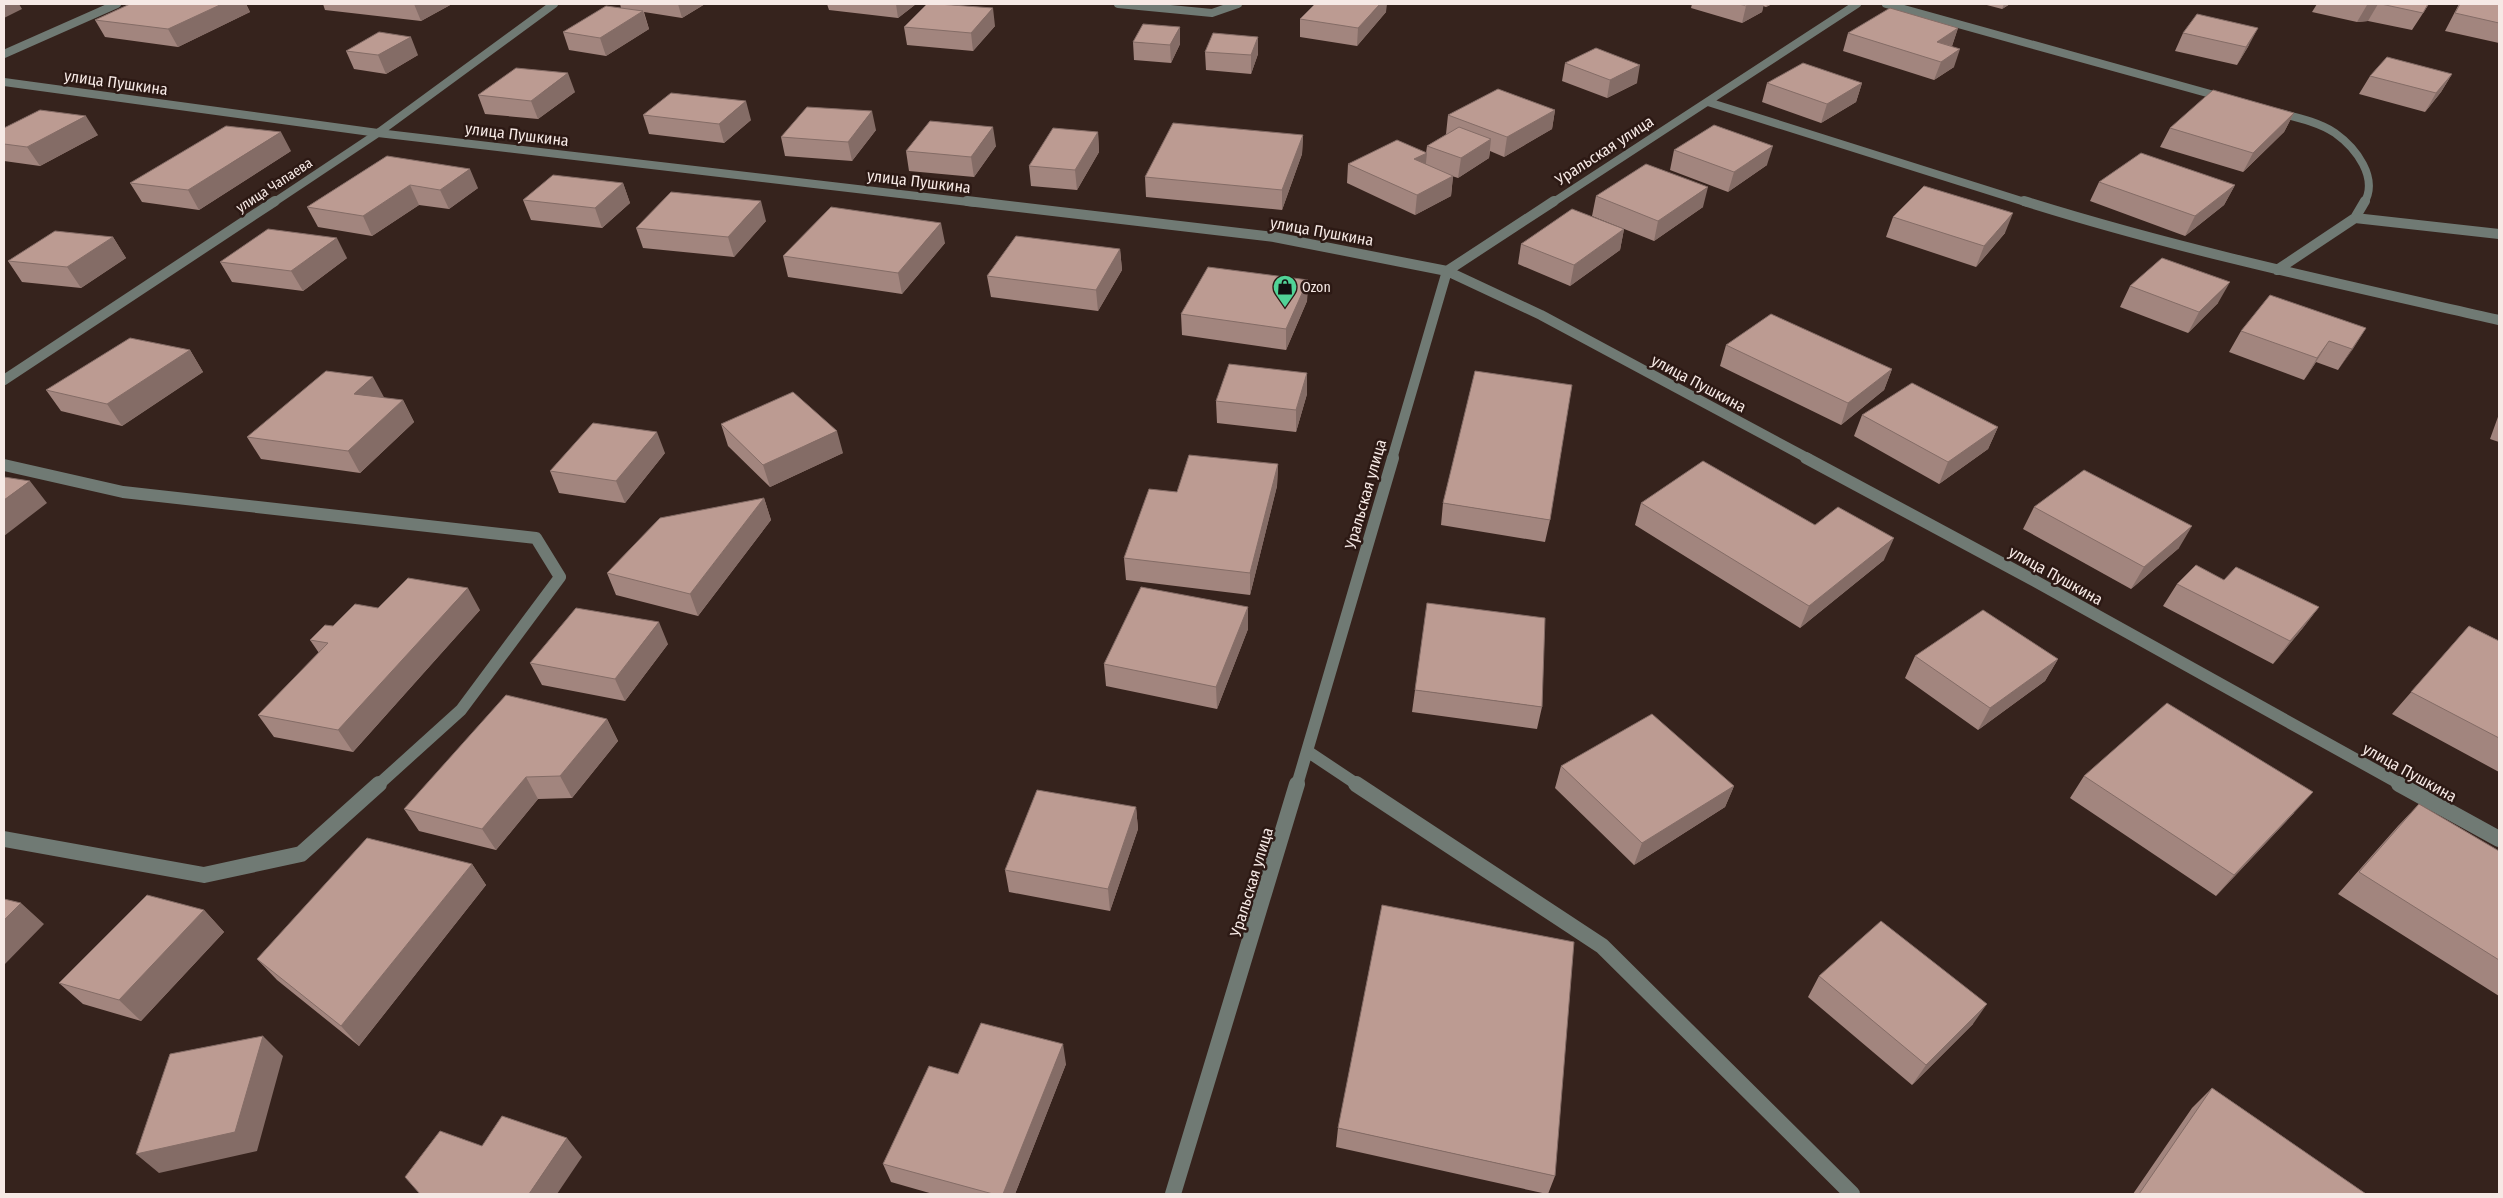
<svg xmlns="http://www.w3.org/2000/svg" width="2503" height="1198" font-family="'Fira Sans Condensed',sans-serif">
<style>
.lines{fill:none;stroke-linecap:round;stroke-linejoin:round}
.minor-far3{stroke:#707a74;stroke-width:8}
.minor-far2{stroke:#707a74;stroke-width:10}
.minor-far1{stroke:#707a74;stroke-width:12}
.minor{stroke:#707a74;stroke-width:16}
.wall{fill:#a2857e}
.shaded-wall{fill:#846c66}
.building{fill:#bc9b92;stroke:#846c66}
.labels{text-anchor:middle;stroke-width:5;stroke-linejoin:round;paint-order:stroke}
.far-street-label{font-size:14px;fill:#f6e9e5;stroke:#2c1914}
.far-poi-label{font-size:14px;fill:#f6e9e5;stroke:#2c1914;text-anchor:start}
.street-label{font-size:16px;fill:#f6e9e5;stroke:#2c1914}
</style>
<rect width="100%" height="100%" fill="#36231d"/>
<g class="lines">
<path class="minor-far3" d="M1118,4L1212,13L1238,4
M1886,4L2225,98
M4,54L117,4
M4,82L378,133L977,203
M1708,102L2028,203
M2276,112C2295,117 2319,122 2335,133C2356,148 2379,178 2364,203
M273,203L378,133L554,4
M1552,203L1857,4"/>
<path class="minor-far2" d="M967,201L1274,237L1447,271L1541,315L1809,459
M2024,201C2180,250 2340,284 2499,320
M2355,218L2499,234
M2277,270L2355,218L2365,201
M4,380L275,201
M1392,459L1447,271L1554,201"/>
<path class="minor-far1" d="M1806,458L2035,581L2402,785
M4,465L123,492L536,538L560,577L461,710L378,785
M1307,751L1358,785
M1297,785L1393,458"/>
<path class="minor" d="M1356,784L1602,946L1852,1194
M2399,784L2499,839
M4,839L204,875L301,854L379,784
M1173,1194L1297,784"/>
</g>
<path class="wall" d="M130,4H246L250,12L178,47L105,37L95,20Z
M323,4H452L421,21L325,10Z
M620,4H705L682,18L644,12L649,29L606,56L569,50L563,32L621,8Z
M827,4H916L898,18L829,10Z
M1692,4H1772L1766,7L1763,6L1762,12L1742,23L1691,8Z
M1983,4H2010L2002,9Z
M2317,4H2429L2412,30L2368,21L2357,22L2312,12Z
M2459,4H2499V43L2445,31Z
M1386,12L1357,46L1300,37V19Z
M995,26L973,51L907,45L904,27Z
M1958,28L1952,46L1954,67L1934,80L1843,51L1848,33Z
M2183,33L2249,45L2237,65L2175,51Z
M1258,37V54L1251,74L1206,70L1205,52Z
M1133,42L1180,44L1171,63L1134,60Z
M346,51L418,55L386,74L354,69Z
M1565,63L1637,83L1607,98L1562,81Z
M2452,74L2441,92L2425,112L2359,94L2370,76Z
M1767,83H1862L1856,102L1821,123L1762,102Z
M575,92L538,119L485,114L478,95Z
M1555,110L1552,129L1504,157L1490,151L1489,158L1458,178L1452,176H1453L1451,196L1415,215L1347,183L1348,164L1426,153L1427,146L1447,134H1446L1448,115Z
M2294,113L2284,132L2243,172L2160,147L2170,128Z
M643,115L751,120L724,143L649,134Z
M4,128L98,135L40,166L4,161Z
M876,130L852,161L785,156L781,137Z
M1098,132L1099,152L1077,190L1031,186L1029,166Z
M1303,135L1302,154L1282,210L1146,197L1145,177Z
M996,146L974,177L909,171L906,151Z
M1674,150L1767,165L1728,192L1670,170Z
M291,151L199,210L142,202L130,183Z
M387,156L478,188L449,209L419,205L372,236L318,227L307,207Z
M2099,182L2235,185L2224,205L2185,236L2090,201Z
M623,183L630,203L602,228L531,220L523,200Z
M1596,196L1703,207L1654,241L1592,216Z
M1893,217L2005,233L1976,267L1886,237Z
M766,221L734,257L643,248L636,228Z
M1624,229L1620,250L1570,286L1518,264L1521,244Z
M113,237L126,258L81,288L22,282L8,261Z
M945,243L902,294L788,277L783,256Z
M1120,249L1122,270L1098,311L991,297L987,276Z
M347,258L303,291L232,282L220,262Z
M1308,280L1307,301L1286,350L1182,335L1181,314Z
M2130,286L2218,303L2188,333L2120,307Z
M2366,328L2338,370L2316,362L2304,380L2229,352L2241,331Z
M1726,345L1892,369L1884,390L1841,425L1720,366Z
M190,350L203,372L122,426L61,411L46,390Z
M1307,373V394L1296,432L1217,423L1216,401Z
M403,400L414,422L360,473L261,459L247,437Z
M2499,414V442L2490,439Z
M1862,415L1998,427L1988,449L1939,484L1854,436Z
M721,424L843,453L770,487L728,446Z
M665,453L625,503L559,493L550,471Z
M1278,464L1277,486L1250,595L1126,580L1124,558L1177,492Z
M764,498L771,520L698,616L616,595L607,573Z
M1443,503L1550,520L1545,542L1441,525Z
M1641,503L1815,525L1884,560L1800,628L1635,525Z
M2034,507L2179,548L2131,589L2023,529Z
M2224,580L2319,607L2302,629L2273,664L2163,606L2177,584Z
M1248,607V629L1217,709L1106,686L1104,664Z
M378,608L480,610L353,752L274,737L258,715L319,653L310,640L333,626Z
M2469,626L2499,641V772L2392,714Z
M668,644L625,701L542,685L530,663Z
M1915,656L2058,659L2045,681L1978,730L1905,678Z
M1415,690L1542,707L1537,729L1412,712Z
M607,719L618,741L572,798L538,799L496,850L419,831L404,809Z
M1561,766L1734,786L1725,807L1634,865L1555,788Z
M2084,776L2294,813L2216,896L2070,798Z
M2419,804L2499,851V996L2338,894L2398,826Z
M1136,807L1138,829L1110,911L1009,892L1005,870Z
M472,864L486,885L359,1046L277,980L257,959Z
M204,910L224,932L141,1021L83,1004L59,983Z
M1819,976L1973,1024L1912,1085L1808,997Z
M1066,1064L1015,1194H933L891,1182L883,1164L958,1074Z
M2212,1088L2366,1194H2133L2192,1108Z
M1338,1128L1555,1176L1548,1194H1547L1336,1147Z"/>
<path class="shaded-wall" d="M4,4H19L22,9L4,18Z
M222,4H246L250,12L178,47L168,29Z
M414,4H452L421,21Z
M678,4H705L682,18Z
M896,4H916L898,18Z
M1380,4H1387L1386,12L1357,46L1358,28Z
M1749,4H1764L1762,12L1742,23L1746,6Z
M1767,4H1772L1766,7Z
M2004,4H2010L2002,9Z
M2374,4H2378L2368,21L2357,22L2367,5Z
M993,8L995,26L973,51L971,33Z
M643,11L649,29L606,56L600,38Z
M1180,27V44L1171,63L1170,45Z
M1958,28L1952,46L1937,42Z
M2258,28L2249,45L2237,65L2246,47Z
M411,37L418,55L386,74L378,55Z
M1258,37V54L1251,74V55Z
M1960,49L1954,67L1934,80L1941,62Z
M1640,65L1637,83L1607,98L1610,80Z
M568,73L575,92L538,119L531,101Z
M2452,74L2441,92L2425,112L2436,93Z
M1862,83L1856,102L1821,123L1827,104Z
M746,101L751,120L724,143L719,124Z
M1555,110L1552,129L1504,157L1507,137Z
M872,111L876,130L852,161L848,142Z
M2294,113L2284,132L2243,172L2253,153Z
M86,116L98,135L40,166L27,147Z
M993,127L996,146L974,177L971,157Z
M281,132L291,151L199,210L188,190Z
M1098,132L1099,152L1077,190L1075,170Z
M1303,135L1302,154L1282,210V190Z
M1491,139L1489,158L1458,178L1461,158Z
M1773,146L1767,165L1728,192L1734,172Z
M1427,153L1425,172L1414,159Z
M470,169L478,188L449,209L440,190Z
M1453,176L1451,196L1415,215L1417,195Z
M623,183L630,203L602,228L595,208Z
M410,185L419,205L372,236L363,216Z
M2235,185L2224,205L2185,236L2195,216Z
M1708,187L1703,207L1654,241L1658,221Z
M761,201L766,221L734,257L728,237Z
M2013,213L2005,233L1976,267L1984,246Z
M941,223L945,243L902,294L898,273Z
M1624,229L1620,250L1570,286L1574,265Z
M113,237L126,258L81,288L67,267Z
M337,238L347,258L303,291L291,271Z
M1120,249L1122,270L1098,311L1096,290Z
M1308,280L1307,301L1286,350V329Z
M2230,282L2218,303L2188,333L2199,312Z
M2366,328L2353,349L2338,370Z
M2329,341L2316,362L2304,380L2317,358Z
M190,350L203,372L122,426L107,404Z
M1892,369L1884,390L1841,425L1848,403Z
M1307,373V394L1296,432V410Z
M373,377L385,399L354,394Z
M403,400L414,422L360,473L348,451Z
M1998,427L1988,449L1939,484L1948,462Z
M837,431L843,453L770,487L763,465Z
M657,432L665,453L625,503L616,481Z
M1278,464L1277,486L1250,595V573Z
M30,481L47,503L4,536V500Z
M764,498L771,520L698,616L690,594Z
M2192,526L2179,548L2131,589L2144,567Z
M1894,538L1884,560L1800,628L1809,606Z
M468,588L480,610L353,752L338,730Z
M1248,607V629L1217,709L1216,687Z
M2319,607L2302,629L2273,664L2290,641Z
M659,622L668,644L625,701L615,679Z
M2058,659L2045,681L1978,730L1990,708Z
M607,719L618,741L572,798L560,776Z
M526,777L538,799L496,850L482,829Z
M1734,786L1725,807L1634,865L1642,843Z
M2313,792L2294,813L2216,896L2234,875Z
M1136,807L1138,829L1110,911L1108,889Z
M472,864L486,885L359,1046L341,1026Z
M21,903L44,924L4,965V920Z
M204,910L224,932L141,1021L119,1000Z
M1987,1004L1973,1024L1912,1085L1926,1065Z
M263,1036L283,1056L257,1151L159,1173L136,1154Z
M1063,1044L1066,1064L1015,1194H1003Z
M567,1138L582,1157L557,1194H529Z"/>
<path class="building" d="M130,4H222L168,29L95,20Z
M927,4H938L993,8L971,33L904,27Z
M1315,4H1380L1358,28L1300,19Z
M1739,4H1749L1746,6Z
M2381,4H2428L2423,13Z
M2460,4H2499V23L2455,13Z
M606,6L643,11L600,38L563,32Z
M1890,8L1958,28L1937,42L1960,49L1941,62L1848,33Z
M2197,14L2258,28L2246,47L2183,33Z
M1143,24L1180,27L1170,45L1133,42Z
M379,32L411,37L378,55L346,51Z
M1213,33L1258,37L1251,55L1205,52Z
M1596,48L1640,65L1610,80L1565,63Z
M2387,57L2452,74L2436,93L2370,76Z
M1803,63L1862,83L1827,104L1767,83Z
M516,68L568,73L531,101L478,95Z
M1498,89L1555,110L1507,137L1448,115Z
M2213,90L2294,113L2253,153L2170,128Z
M671,93L746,101L719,124L643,115Z
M807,107L872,111L848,142L781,137Z
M40,110L86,116L27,147L4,144V128Z
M930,121L993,127L971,157L906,151Z
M1173,123L1303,135L1282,190L1145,177Z
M1714,125L1773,146L1734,172L1674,150Z
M226,126L281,132L188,190L130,183Z
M1459,127L1491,139L1461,158L1427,146Z
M1053,128L1098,132L1075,170L1029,166Z
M1397,140L1427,153L1414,159L1453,176L1417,195L1348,164Z
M2141,153L2235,185L2195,216L2099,182Z
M387,156L470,169L440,190L410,185L363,216L307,207Z
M1646,164L1708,187L1658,221L1596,196Z
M553,175L623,183L595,208L523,200Z
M1924,186L2013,213L1984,246L1893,217Z
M671,192L761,201L728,237L636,228Z
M831,207L941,223L898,273L783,256Z
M1572,209L1624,229L1574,265L1521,244Z
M268,229L337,238L291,271L220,262Z
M55,231L113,237L67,267L8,261Z
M1016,236L1120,249L1096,290L987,276Z
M2162,258L2230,282L2199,312L2130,286Z
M1208,267L1308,280L1286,329L1181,314Z
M2270,295L2366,328L2352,349L2329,341L2317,358L2241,331Z
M1771,314L1892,369L1848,403L1726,345Z
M130,338L190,350L107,404L46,390Z
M1229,364L1307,373L1296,410L1216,401Z
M326,371L373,377L354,394L403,400L348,451L247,437Z
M1475,371L1572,385L1550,520L1443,503Z
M1912,383L1998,427L1948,462L1862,415Z
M793,392L837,431L763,465L721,424Z
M593,423L657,432L616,481L550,471Z
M1189,455L1278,464L1250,573L1124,558L1149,489L1177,492Z
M1703,461L1815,525L1838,507L1894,538L1809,606L1641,503Z
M2084,470L2192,526L2144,567L2034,507Z
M4,477L30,481L4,500Z
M764,498L690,594L607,573L660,518Z
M2196,565L2224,580L2236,567L2319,607L2290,641L2177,584Z
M408,578L468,588L338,730L258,715L328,643L310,640L325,625L333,626L355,604L378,608Z
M1141,587L1248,607L1216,687L1104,664Z
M1427,603L1545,618L1542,707L1415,690Z
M576,608L659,622L615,679L530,663Z
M1983,610L2058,659L1990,708L1915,656Z
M2469,626L2499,641V738L2411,692Z
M506,695L607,719L560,776L526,777L482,829L404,809Z
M2167,703L2313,792L2234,875L2084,776Z
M1652,714L1734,786L1642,843L1561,766Z
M1037,790L1136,807L1108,889L1005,870Z
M2419,804L2499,851V960L2359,872Z
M367,838L472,864L341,1026L257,959Z
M147,895L204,910L119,1000L59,983Z
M4,899L21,903L4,920Z
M1382,905L1574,942L1555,1176L1338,1128Z
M1881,921L1987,1004L1926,1065L1819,976Z
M981,1023L1063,1044L1003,1194H993L883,1164L929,1066L958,1074Z
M263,1036L235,1132L136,1154L170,1054Z
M2212,1088L2366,1194H2139Z
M502,1116L567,1138L529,1194H420L405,1177L440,1131L482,1146Z"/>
<defs>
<symbol id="shop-pin" viewBox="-11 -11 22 30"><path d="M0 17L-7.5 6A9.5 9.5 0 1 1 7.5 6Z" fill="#51d397" stroke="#2c1914"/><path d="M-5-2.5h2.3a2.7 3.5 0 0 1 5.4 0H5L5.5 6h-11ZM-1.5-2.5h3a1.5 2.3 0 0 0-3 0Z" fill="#111"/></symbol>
</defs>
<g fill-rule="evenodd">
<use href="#shop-pin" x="1271" y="273" width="28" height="38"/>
</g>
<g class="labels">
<g class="far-street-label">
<text transform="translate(274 185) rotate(-33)" y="5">улица Чапаева</text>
</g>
<g class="far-poi-label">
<text x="1302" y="292">Ozon</text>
</g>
<g class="street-label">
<text transform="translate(116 82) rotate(8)" y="6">улица Пушкина</text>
<text transform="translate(517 134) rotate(7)" y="6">улица Пушкина</text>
<text transform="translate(1604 150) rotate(-33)" y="6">Уральская улица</text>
<text transform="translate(919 181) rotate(7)" y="6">улица Пушкина</text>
<text transform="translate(1322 231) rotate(10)" y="6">улица Пушкина</text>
<text transform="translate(1699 383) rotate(28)" y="6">улица Пушкина</text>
<text transform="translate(1365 494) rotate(-74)" y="6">Уральская улица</text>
<text transform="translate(2056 575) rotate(29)" y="6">улица Пушкина</text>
<text transform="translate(2410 772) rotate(29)" y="6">улица Пушкина</text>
<text transform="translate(1251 882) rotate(-73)" y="6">Уральская улица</text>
</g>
</g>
<rect width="2503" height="1198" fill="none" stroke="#f6e9e5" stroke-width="10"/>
</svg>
